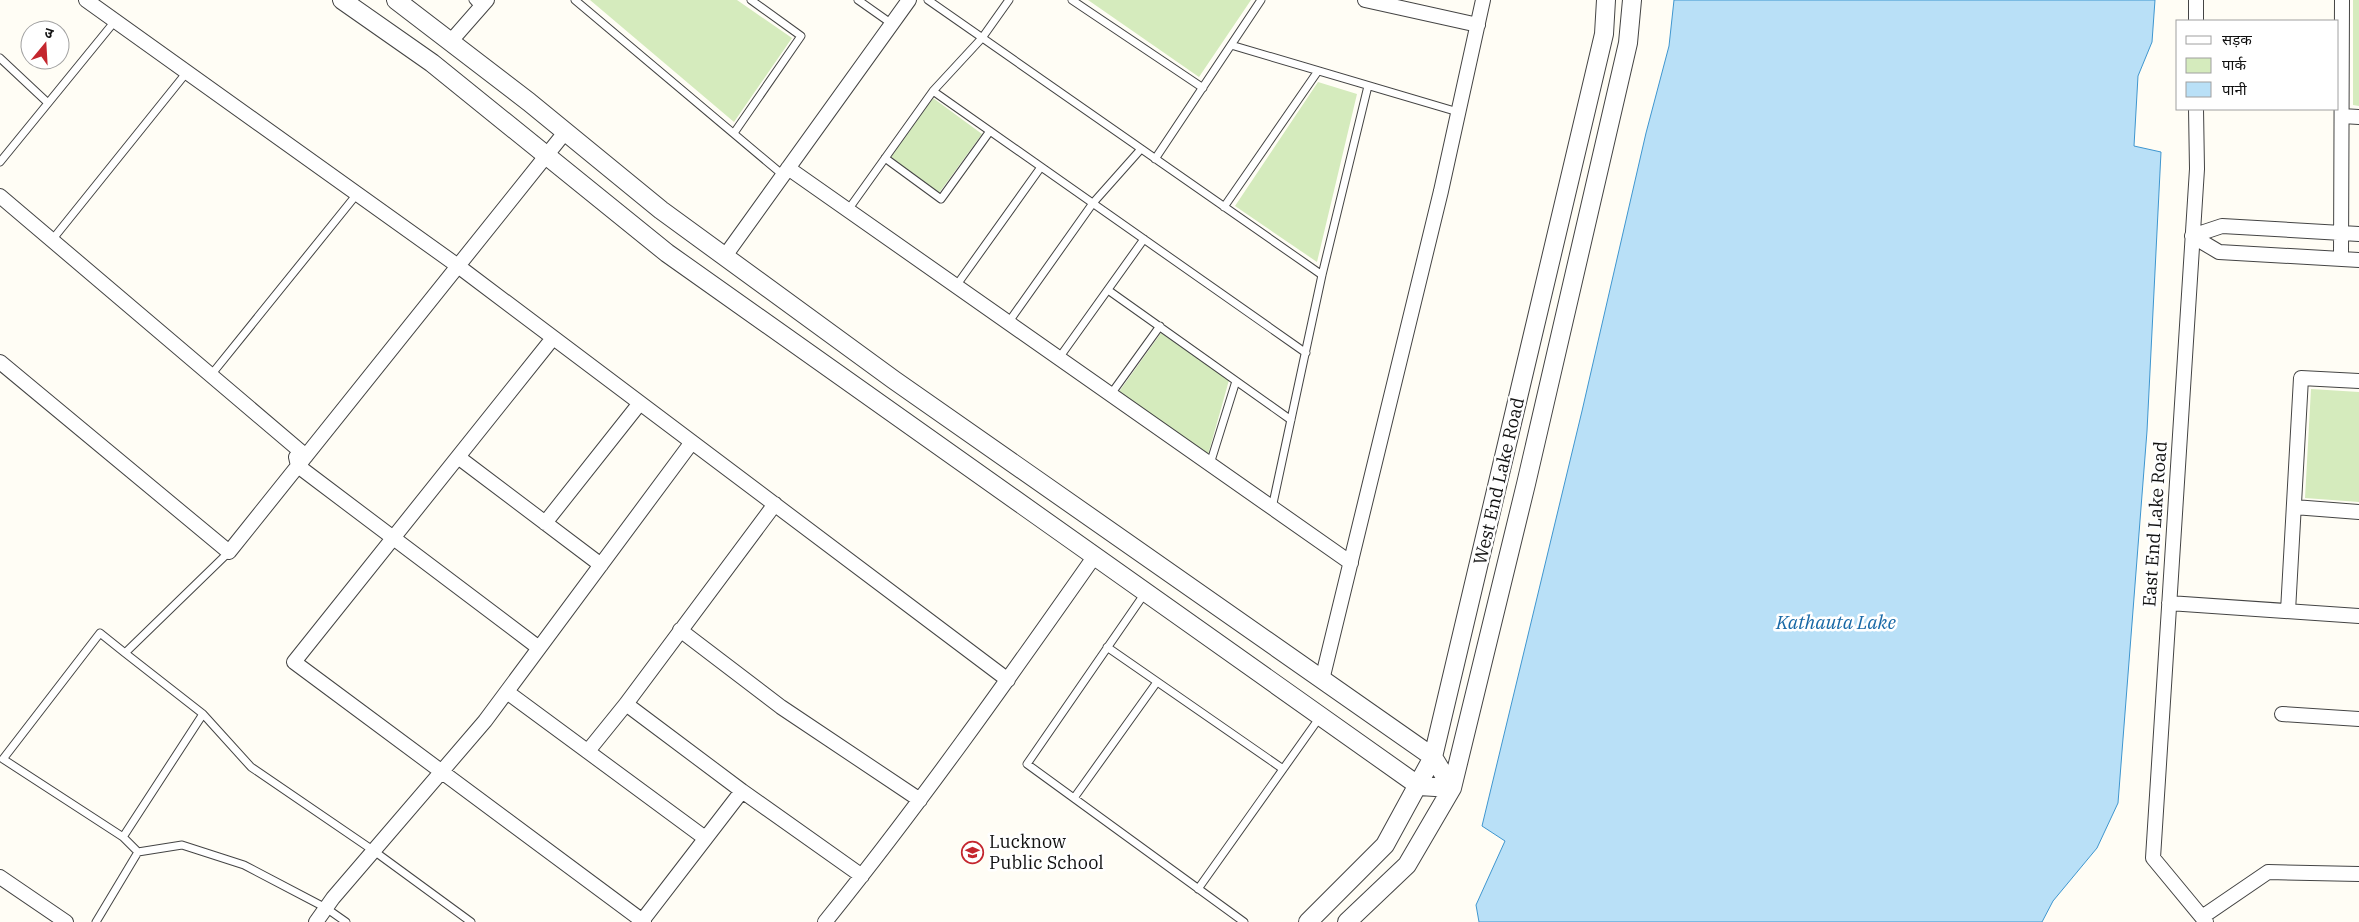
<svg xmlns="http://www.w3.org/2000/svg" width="2359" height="922" font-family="'IBM Plex Serif','Noto Sans Devanagari',serif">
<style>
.green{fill:#d5ebbd}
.water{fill:#b9e0f7;stroke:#3f96cf}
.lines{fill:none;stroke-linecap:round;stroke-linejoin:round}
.service-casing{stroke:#444;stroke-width:9}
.minor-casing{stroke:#444;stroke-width:16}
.tertiary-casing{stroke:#444;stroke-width:20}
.service{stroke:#fff;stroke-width:7}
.minor{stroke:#fff;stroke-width:14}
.tertiary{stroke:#fff;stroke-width:18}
.labels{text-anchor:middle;stroke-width:5;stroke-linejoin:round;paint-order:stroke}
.street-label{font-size:18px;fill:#111;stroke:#fff}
.poi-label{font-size:18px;fill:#111;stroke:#fff;text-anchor:start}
.water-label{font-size:19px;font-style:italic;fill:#1768a6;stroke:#fff}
</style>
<rect width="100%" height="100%" fill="#fffdf5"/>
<path class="green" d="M590,0H737L792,38L734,122Z
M1088,0H1251L1199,77Z
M2353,0H2359V106L2353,105Z
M1318,82L1357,94L1317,262L1235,206Z
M933,98L982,134L939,193L891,157Z
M1161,333L1229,380L1208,455L1118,393Z
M2311,389L2359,392V502L2305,498Z"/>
<path class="water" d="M1674,0H2155L2152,42L2138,76L2134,146L2161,152L2147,431L2118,803L2097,848L2053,901L2042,922H1479L1476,905L1505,841L1482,826L1582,411L1646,133L1669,46Z"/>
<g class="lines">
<defs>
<path id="service" d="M473,0L480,8
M575,0L783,175
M858,0L892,24
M928,0L1322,275
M1072,0L1203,88
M1231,45L1458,112
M0,58L48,103
M933,91L1306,353
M734,133L801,36L751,0
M885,158L941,199L990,131
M1155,159L1261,0
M0,162L115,21
M1224,207L1318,71
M848,210L933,91L982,38L1009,0
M52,240L187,72
M956,286L1041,167
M1108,290L1291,420
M1008,323L1093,203L1141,149
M1059,358L1144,239
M211,375L357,194
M1111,394L1160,326
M1210,464L1236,381
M1272,508L1322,275L1368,86
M1145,593L1027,764L1244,922
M1107,647L1283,769
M203,714L251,767L374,851L471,922
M1074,798L1157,682
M123,837L3,759L100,633L125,653
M138,852L182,845L244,865L326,908L346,922
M1198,889L1320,717
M96,922L138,852L123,837L203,714L125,653L229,552"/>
<path id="minor" d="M86,0L458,266L1008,680
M1365,0L1478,25
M2196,0V21
M451,41L487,0
M2196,109L2197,169L2153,858L2206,922
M2342,116L2359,117
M788,168L1351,563
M0,196L306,456
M2192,236L2219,252L2359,260
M2192,236L2222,226L2359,234
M725,256L909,0
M2341,259L2342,0
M553,338L294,662L644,922
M0,362L229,552L566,131
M296,457L298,466L539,648
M458,457L601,565
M2294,507L2359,512
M545,523L640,403
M2169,603L2359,616
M2288,611L2301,378L2359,381
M680,630L781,707L920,800
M1322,680L1441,191L1483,0
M507,692L705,838
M626,704L742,791L862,876
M2282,714L2359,719
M588,751L626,704L775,504
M0,877L66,922
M2202,917L2268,872L2359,874
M642,921L742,791
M316,922L333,898L485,721L692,442
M825,922C920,804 1007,681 1094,557"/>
<path id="tertiary" d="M342,0L432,63L667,253L1419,786L1452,788
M396,0L529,102L661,210L894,380L1433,757L1452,788
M1308,922L1385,845L1433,757L1604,34L1606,0
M1347,922L1407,865L1452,788L1526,484L1628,43L1632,0"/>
</defs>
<use href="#service" class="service-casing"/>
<use href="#minor" class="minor-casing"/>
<use href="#tertiary" class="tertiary-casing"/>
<use href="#service" class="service"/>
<use href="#minor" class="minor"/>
<use href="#tertiary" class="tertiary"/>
</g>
<defs>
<symbol id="school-ring" viewBox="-11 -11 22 22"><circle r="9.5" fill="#fff" stroke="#c4262e" stroke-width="1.5"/><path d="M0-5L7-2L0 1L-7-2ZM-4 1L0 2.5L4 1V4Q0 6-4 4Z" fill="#c4262e"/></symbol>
</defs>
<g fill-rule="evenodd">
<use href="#school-ring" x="960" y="840" width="25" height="25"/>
</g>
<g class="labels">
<g class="street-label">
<text transform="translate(1499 481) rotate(-77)" y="6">West End Lake Road</text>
<text transform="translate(2155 524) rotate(-86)" y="6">East End Lake Road</text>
</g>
<g class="poi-label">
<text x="989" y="848">Lucknow<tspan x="989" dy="21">Public School</tspan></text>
</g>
<g class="water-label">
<text x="1836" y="629">Kathauta Lake</text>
</g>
</g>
<rect x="2176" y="20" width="162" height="90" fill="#ffffff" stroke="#a0a0a0"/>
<rect x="2186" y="36" width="25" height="8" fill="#ffffff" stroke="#a0a0a0"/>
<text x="2222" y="45" font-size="15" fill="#111111">सड़क</text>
<rect x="2186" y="58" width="25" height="15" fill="#d5ebbd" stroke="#a0a0a0"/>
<text x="2222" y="70" font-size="15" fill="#111111">पार्क</text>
<rect x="2186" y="82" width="25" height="15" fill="#b9e0f7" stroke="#a0a0a0"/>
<text x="2222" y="95" font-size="15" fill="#111111">पानी</text>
<g transform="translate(45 45) rotate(18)"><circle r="24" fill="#ffffff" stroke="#a0a0a0"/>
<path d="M0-4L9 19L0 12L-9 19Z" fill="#c4262e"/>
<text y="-8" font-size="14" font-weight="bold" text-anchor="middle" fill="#111111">उ</text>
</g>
</svg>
